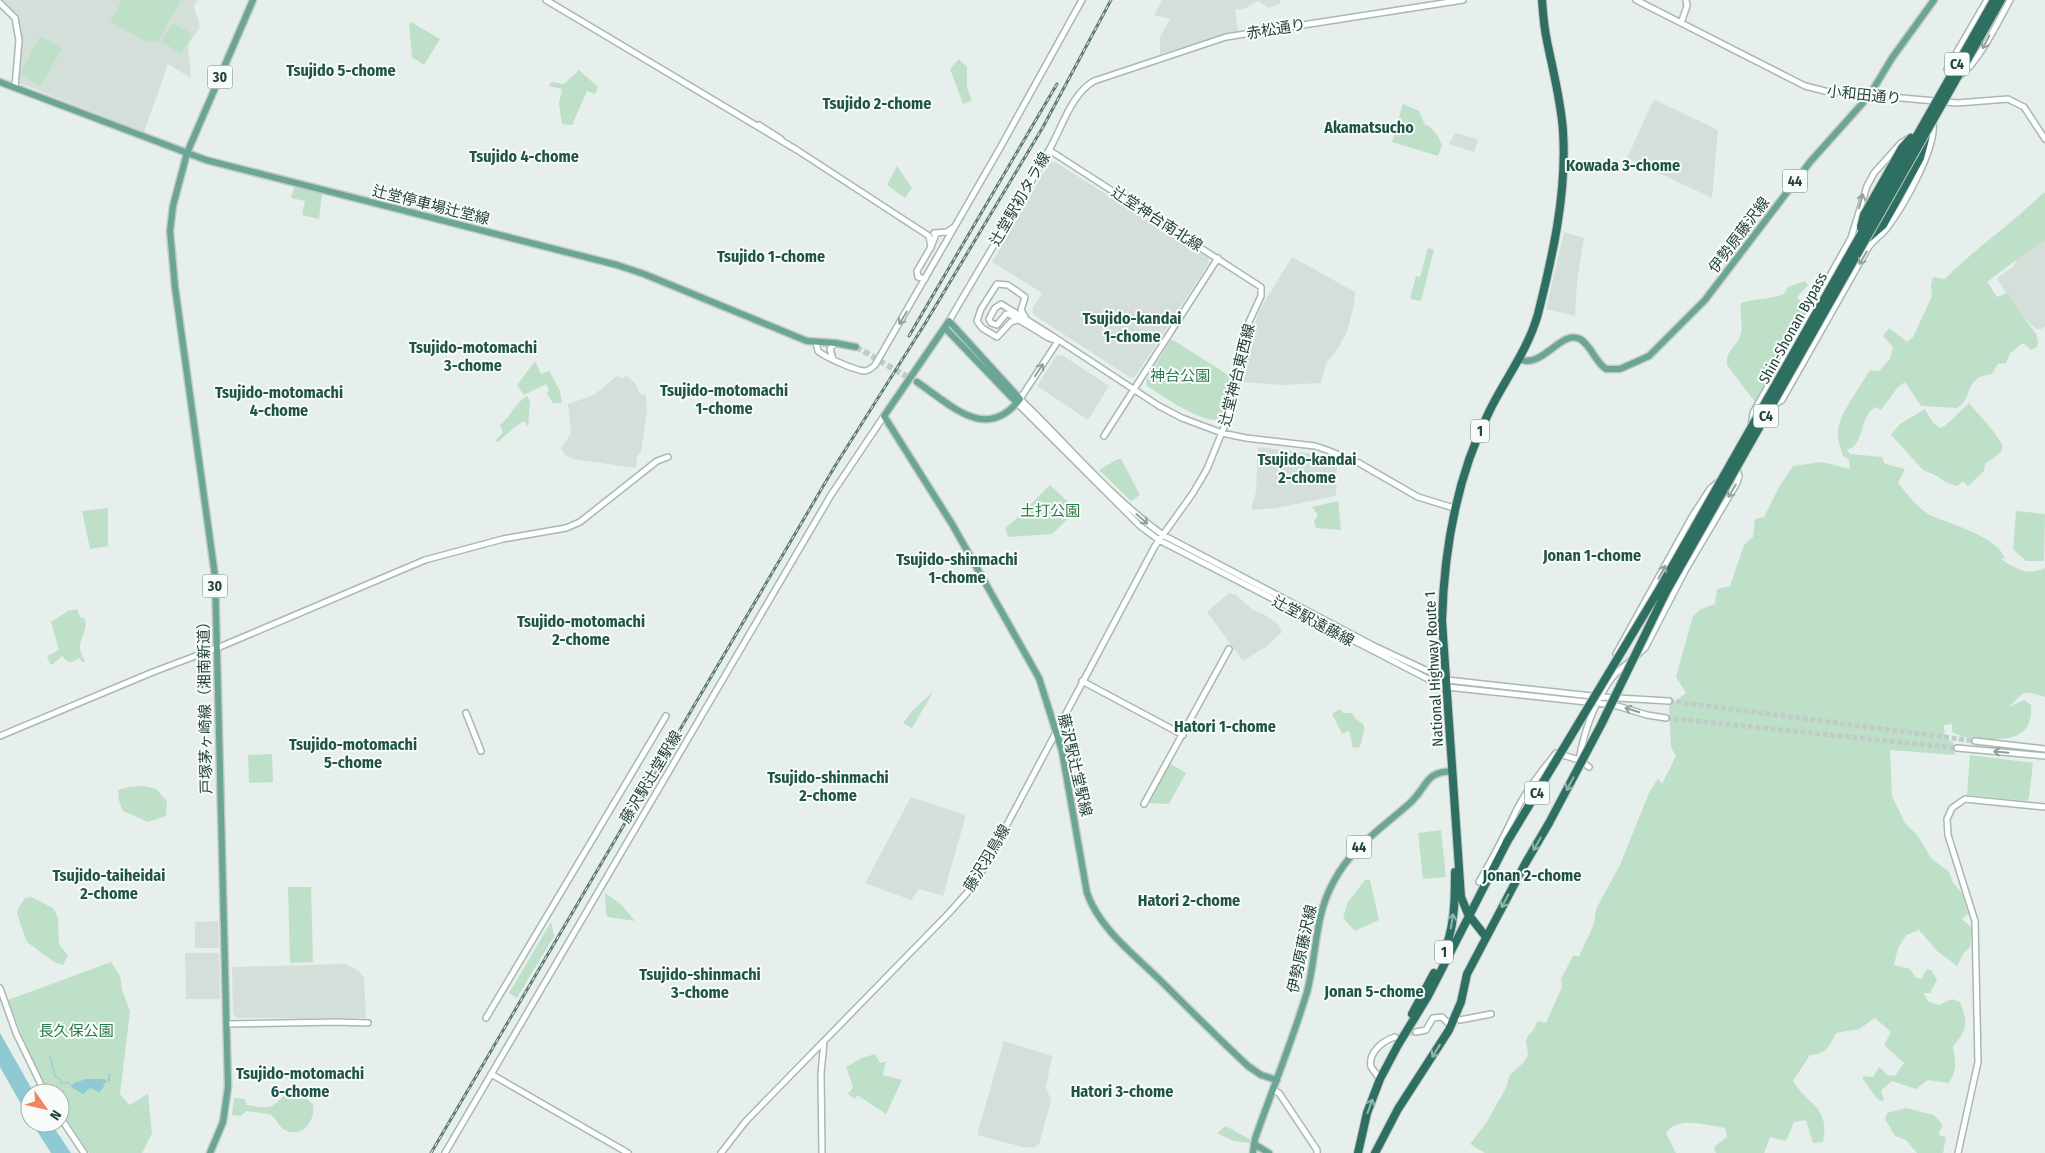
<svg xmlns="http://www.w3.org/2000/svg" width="2045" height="1153" font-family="'Fira Sans Condensed','Noto Sans JP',sans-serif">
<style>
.built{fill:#d4dfda}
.green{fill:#bfe0c8}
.water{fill:#8ec9d4}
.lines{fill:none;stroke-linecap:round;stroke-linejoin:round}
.stream{stroke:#8ec9d4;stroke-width:1}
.minor-tunnel{stroke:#bfccc8;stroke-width:5;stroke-dasharray:5 2.5;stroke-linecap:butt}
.major-tunnel{stroke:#bfccc8;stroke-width:6;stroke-dasharray:6 3;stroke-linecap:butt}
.minor-casing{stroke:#a8b8b2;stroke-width:8}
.major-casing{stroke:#c2cac8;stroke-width:9}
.highway-casing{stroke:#c2cac8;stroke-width:10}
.minor{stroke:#fff;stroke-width:5}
.major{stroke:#6aa596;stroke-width:6}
.highway{stroke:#2f6f62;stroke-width:8}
.rail-casing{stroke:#5f7d75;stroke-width:3}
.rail{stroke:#f7fbf9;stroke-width:1;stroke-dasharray:4;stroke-linecap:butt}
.highway-bridge-casing{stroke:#c2cac8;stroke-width:10;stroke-linecap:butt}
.highway-bridge{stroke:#2f6f62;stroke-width:8}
.oneway{stroke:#92a09c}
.oneway2{stroke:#93b5ae}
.labels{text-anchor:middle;stroke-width:4;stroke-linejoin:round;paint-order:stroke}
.shield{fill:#f7fbf9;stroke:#637a73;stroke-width:1}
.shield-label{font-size:14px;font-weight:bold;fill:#24423a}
.street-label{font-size:15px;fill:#24423a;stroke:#f7fbf9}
.park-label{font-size:15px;fill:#2d7a4b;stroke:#f7fbf9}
.neighbourhood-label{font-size:16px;font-weight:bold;fill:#1f5548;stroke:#f7fbf9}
</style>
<rect width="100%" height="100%" fill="#e6efeb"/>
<path class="built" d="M0,0H198L194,6L200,27L188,45L191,78L168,64L144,132L17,82L21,40L18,18Z
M1162,0H1280L1281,3L1269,8L1258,1L1246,8L1235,10L1238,31L1160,54V37L1170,19L1154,15Z
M1655,100L1718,130L1712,198L1627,158L1653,101Z
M1455,133L1478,139L1474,152L1449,144Z
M1055,162L1208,258L1209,263L1135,377L1131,378L1034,315L1032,309L1042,293L992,262L1049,164Z
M1564,232L1584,238L1577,282L1575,316L1546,309Z
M2045,240V326L2042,329H2036L2017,310L1998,280V277L2014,266L2017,259L2027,250Z
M1292,257L1355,292L1354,305L1347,332L1337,350L1326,363L1321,383L1282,385L1242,382L1247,348L1259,311Z
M1062,355L1109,386L1088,420L1037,386L1056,356Z
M617,376L621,378L627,376L636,384L639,393L646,395L647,411L641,452L637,457L636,468L573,459L565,455L561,449L571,433L568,404L594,395Z
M1258,447L1314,454L1337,460L1336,496L1276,508L1251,510L1256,492Z
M1229,593L1235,594L1252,609L1265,615L1278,624L1282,632L1267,646L1243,661L1207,612Z
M911,797L966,815L943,896L919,889L911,900L865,883Z
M218,921L219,948H195V922Z
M185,953H219L220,999H186Z
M345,964L359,971L364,978L366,1018H237L233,1014L232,967Z
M1004,1041L1052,1056L1046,1087L1051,1101L1039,1144L1035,1147H1023L977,1135Z"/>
<path class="green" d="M122,0H181L158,42H147L110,22Z
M411,22L440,39L424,65L412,57L409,24Z
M173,23L192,34L181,54L161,41Z
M40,36L62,48L41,86L20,74Z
M959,59L967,67V88L972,100L963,104L950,69Z
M579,70L598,87L595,94L587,91L572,125L562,124L559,103L562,89L549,86L551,82L564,84Z
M1403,104L1419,111L1425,125L1429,126L1438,136L1442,145L1438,156L1392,142Z
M897,166L912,188L905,198L887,185Z
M295,184L322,192L319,219L302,215L305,201L291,198Z
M2043,193H2045V241L2028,251L1987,282L1997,297L2007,293L2036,334L2038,341L2037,347L2031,350L2023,343L2010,353L2006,363L1998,364L1992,374C1988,375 1980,376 1977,379C1967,386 1969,402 1957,408L1921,406L1905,382L1898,387L1881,410L1875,407C1858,419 1865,445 1847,450L1850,454L1882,457L1885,464L1905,469L1898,483C1907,494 1919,510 1932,516C1951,524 1997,537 2005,558L2001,559C2016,569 2027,576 2045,568V697C2023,690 2025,691 2009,707L2024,700L2031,705C2033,735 2015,739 1990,739C1973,738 1967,739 1952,732V724L1944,725L1945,739L1953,742L1955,755L1890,750L1892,796L1905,823L1918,836L1931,858L1949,872L1953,883L1962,893L1968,914L1962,919L1972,928L1970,947L1963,954L1957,966L1937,951L1919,930L1906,935L1898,948L1894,965L1910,969L1915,977L1921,979L1927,969L1931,970L1937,980L1930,993H1923L1929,1002L1939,1005L1952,999L1960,1002C1968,1023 1968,1029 1953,1046C1955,1063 1958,1067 1949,1083L1928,1080L1916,1089L1892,1081L1881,1090L1884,1100L1880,1101C1873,1095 1870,1087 1863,1080V1076L1873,1077L1879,1067L1888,1075L1895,1076L1904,1063L1884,1045L1891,1032L1875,1018L1859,1029L1836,1033C1829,1047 1826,1054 1810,1055L1793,1081C1809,1107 1830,1106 1823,1142L1813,1143L1806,1120L1794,1122L1786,1141L1770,1137L1764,1153H1716L1714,1147L1727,1137L1725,1128C1708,1126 1678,1115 1666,1133L1676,1153H1485L1470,1144L1486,1123L1506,1088L1510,1075L1524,1062L1528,1055L1526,1040L1529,1034L1532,1032L1538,1021L1546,1023L1562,987L1561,979L1573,956H1579L1594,924L1596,909L1620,865L1649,793L1658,778L1662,784L1676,756L1671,747L1669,705L1686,693L1676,677L1693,616L1701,609L1715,604L1717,589L1730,586L1744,545L1753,537L1755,519L1764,517L1779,487L1793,466L1822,462L1850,469L1849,459L1843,456C1841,448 1837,440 1838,432C1838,415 1861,386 1870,370L1879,371L1890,359L1893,347L1883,336L1889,328L1907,342L1913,337L1932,296L1931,285L1933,277L1945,279C1975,248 2012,224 2043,193Z
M1428,248L1434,250L1421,301L1410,299L1416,276L1420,277Z
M1805,281L1808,285L1797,297L1801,302L1811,305L1755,402L1727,365C1725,351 1736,348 1740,336C1744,327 1739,314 1741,303C1755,298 1770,300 1784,294L1788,287Z
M1173,340L1230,376L1222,414L1216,420C1199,421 1162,396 1147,386L1146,380L1170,341Z
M535,361L541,374L549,371L560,391L562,403H553L547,394L549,389L546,384L524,395L517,385Z
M527,396L530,401L528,427L524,421L516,426L498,442L495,441L503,432L500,425C511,416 515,403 527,396Z
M1969,403L1994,432L2003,446L2001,452L1985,464L1984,471L1968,486L1963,481L1957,486C1944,484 1937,473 1924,471L1891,435L1900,424L1925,409L1933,423L1940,428L1945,426Z
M1118,459H1121L1140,495L1131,501L1099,470Z
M1050,485L1077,510L1052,534L1008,537L1005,528L1015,520Z
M1338,501L1341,530L1316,528L1314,522L1318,515L1312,507Z
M108,508V546L90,549L82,511Z
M2016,511L2045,514L2044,561H2026L2013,549Z
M77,609L80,617L85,619C89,637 72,639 85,661L83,663L79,658L72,662H68L62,656L53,664H50L47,656L59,650L51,622L68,611Z
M933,692L912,728L903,723L914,709Z
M1340,709L1343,713H1352L1355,718L1364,725V731L1360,747L1353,748L1349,731L1342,734L1332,714Z
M272,754L273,782L249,783L248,755Z
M1970,755L2033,763L2029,798L2027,801L1967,795Z
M1169,763L1186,773L1169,804L1149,803Z
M144,786L156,789L167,801L166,816L148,822L123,811L119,801L118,790L129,787Z
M1441,830L1446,877L1423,879L1418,833Z
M1365,880H1370L1379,920L1355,931L1343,918L1348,902Z
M288,887H311L313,962L290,963Z
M605,893L621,904L635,921L608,917L606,914Z
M31,897L53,908L58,918L59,944L68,956L63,965L54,962L27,942L17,914L18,909L25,898Z
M551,922L554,936L517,998L509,993Z
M111,962L120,976L122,990L130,1011L120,1094L129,1105L148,1094L152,1133L142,1153H89L60,1109V1093H50C33,1063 20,1032 8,1000Z
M875,1054L880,1063L887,1061L885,1064L883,1075L902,1080L886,1114L857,1095L855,1099L848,1094L853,1087L846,1067L862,1058Z
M292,1092L303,1094L313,1105C316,1122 300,1140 283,1129C277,1124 276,1117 269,1114L246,1111L241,1116L232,1115L234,1098L244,1099L247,1105C254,1106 266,1109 272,1106C280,1102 282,1094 292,1092Z
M1906,1108L1934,1115L1943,1125L1938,1135L1946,1137L1943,1153H1917L1906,1140L1895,1136L1885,1119L1887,1113Z
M1226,1126L1251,1140L1250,1143L1233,1141L1217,1133Z"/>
<path class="water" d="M0,1033L34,1093H30V1120L0,1067Z
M108,1073L111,1075L109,1079L111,1080L103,1084L104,1087L99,1092L90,1088L83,1094L71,1087L74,1083L86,1079H105L107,1082L109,1075Z
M32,1123H51L71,1153H51Z"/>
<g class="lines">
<path class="stream" d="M50,1056L55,1076L60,1079L61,1083H69L72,1086"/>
<path class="minor-tunnel" d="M1669,701L1975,741
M1666,718L1957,748
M1395,1037L1416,1032"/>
<path class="major-tunnel" d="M856,347L913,380"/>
<defs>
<path id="minor" d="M546,0L797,150L929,236L931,247
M1636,0L1805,86L1825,91L1957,103L2008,99L2024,107L2045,139
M0,3L15,18L19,40L15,87
M1681,23L1687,6L1686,0
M1957,77C1976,68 1999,20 2010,0
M1951,79L1947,69L1987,0
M759,125L781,139
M934,233L947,232L954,227
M925,279L918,277L917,271L931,247L936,234
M1018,320L1011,322L997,337L982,328L977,321L981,309L997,284L1008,285L1025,297L1021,310L1025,317
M949,321C982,264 1017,208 1049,150C1062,128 1071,94 1094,81L1226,37L1463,0
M1058,341L1020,399C1067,444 1110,497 1163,535L1376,647L1447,680L1601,697L1669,701
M1058,341L1049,338L1009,314H1006L997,325L991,323L989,319L995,308L1001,304L1051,335L1159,406L1182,418L1222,433L1246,438L1315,446L1327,450L1359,463L1418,497L1454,508
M816,342L818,351C824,357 855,370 864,371C869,371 872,368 875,365L1000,148L1082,0
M833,359L830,349L835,343
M1017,403L1140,526L1159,540L1426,678L1447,687L1614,705L1647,715L1666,718
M1772,406L1782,400L1868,248C1873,240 1882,235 1887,228C1903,207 1937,148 1933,122
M1751,427L1753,413L1851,238L1867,186L1874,173L1901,143L1911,137
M1104,436L1218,258
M1616,654L1693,515L1710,489L1717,483
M1637,655L1645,648L1686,569L1737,483L1739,476L1736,466
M1082,681L1183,735
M466,713L481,751
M0,736L153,672L222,646L425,560L503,539L566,528L580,522L657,461L668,457
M1975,741L2045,749
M1957,748L2045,756
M1589,767L1579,760C1584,732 1594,703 1611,679C1616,672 1625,666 1631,660
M1144,804L1229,649
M1479,882C1492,859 1504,837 1515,813C1525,792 1541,772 1556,753L1579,760
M0,988L16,1033L45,1093
M486,1018L666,716
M1460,1020L1491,1014
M227,1024L336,1022L368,1023
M1416,1032L1426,1030L1433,1018L1442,1017L1448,1023
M491,1074L628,1153
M1380,1079L1371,1067C1368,1053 1382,1041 1395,1037
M1273,1090L1279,1093L1317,1150V1153
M60,1117L84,1153
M445,1153L831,495L884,416
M721,1153L746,1121L949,913L974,885L986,864L1155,546L1193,493L1207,469L1229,415L1236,383L1241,349L1249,322L1261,296V287L1049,150
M822,1153L821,1074L824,1041
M1958,1153L1978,1062L1975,921L1948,835L1947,819L1952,808L1965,799L2045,807"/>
<path id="major" d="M0,82L206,160L617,265L644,274L807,341L835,343L856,347
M945,328L1017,403
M1519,359C1542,370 1561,329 1580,339C1591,345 1595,362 1606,369H1620L1649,356L1705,300L1810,162L1869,96L1892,58L1934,0
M917,382C951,405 986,443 1020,399L949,321L884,416L952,524L1039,678L1062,751L1087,893C1100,930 1136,956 1163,983C1191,1011 1219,1039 1248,1066L1261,1075L1277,1080
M1254,1144L1269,1153
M210,1153L223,1122L228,1087L215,576L175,287L170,231L173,206L187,153L253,0
M1253,1153L1255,1139C1272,1090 1292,1042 1307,992C1317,955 1314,916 1334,881C1352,847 1382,828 1410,803C1429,785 1424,772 1453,771"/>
<path id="highway" d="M1867,239L1883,225L1920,158L1926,135
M1486,937L1468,914L1461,897L1442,621C1444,548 1456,478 1489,412C1505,379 1528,350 1538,314C1553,254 1567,193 1563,131C1561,101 1553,71 1547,41C1544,28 1543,14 1542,0
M1442,956C1455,930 1455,899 1455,872
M1412,1014L1434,973
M1358,1153L1367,1113L1380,1079L1398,1045L1428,996L1507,842
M1375,1153L1398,1109L1449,1030L1461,1002L1467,974L1525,864L1549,823"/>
</defs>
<use href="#minor" class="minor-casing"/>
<use href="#major" class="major-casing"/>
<use href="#highway" class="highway-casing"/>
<use href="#minor" class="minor"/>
<use href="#major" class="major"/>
<use href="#highway" class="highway"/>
<defs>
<path id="rail" d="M909,336L1057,84
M431,1153L835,466L926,322L1043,127L1111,0"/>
</defs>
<use href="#rail" class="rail-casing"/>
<use href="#rail" class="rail"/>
<defs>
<path id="highway-bridge" d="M1861,227L1864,215L1902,148L1911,138
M1549,823L1601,725L1666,592L2001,0
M1507,842L1660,588L1994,0"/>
</defs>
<use href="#highway-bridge" class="highway-bridge-casing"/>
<use href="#highway-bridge" class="highway-bridge"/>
</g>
<defs><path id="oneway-shaft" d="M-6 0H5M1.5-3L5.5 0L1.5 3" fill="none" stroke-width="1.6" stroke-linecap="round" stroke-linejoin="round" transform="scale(1.25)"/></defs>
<g class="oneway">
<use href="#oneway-shaft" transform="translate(1986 42) rotate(118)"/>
<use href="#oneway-shaft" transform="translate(1861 201) rotate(-74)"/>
<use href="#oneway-shaft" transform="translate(1863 258) rotate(120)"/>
<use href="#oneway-shaft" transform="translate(903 318) rotate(121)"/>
<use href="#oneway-shaft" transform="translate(1039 370) rotate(-57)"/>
<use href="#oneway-shaft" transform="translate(1732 491) rotate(121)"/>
<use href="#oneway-shaft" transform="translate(1142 519) rotate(41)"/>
<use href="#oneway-shaft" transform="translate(1662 572) rotate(-61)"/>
<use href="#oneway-shaft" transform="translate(1632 710) rotate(-162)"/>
<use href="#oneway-shaft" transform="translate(2001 752) rotate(-175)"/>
</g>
<g class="oneway2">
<use href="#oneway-shaft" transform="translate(1570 784) rotate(118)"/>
<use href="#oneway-shaft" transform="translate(1537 844) rotate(120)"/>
<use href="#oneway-shaft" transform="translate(1505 901) rotate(118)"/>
<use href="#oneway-shaft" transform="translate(1452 921) rotate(-81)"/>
<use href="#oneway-shaft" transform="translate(1436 1051) rotate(122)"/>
<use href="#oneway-shaft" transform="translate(1370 1106) rotate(-70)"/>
</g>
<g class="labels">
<g class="shield">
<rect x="1944.5" y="52.5" width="25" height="23" rx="4"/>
<rect x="207.5" y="65.5" width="25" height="23" rx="4"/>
<rect x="1782.5" y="169.5" width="25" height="23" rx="4"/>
<rect x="1753.5" y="404.5" width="25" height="23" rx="4"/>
<rect x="1471" y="419.5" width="18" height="23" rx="4"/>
<rect x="202.5" y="574.5" width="25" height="23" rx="4"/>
<rect x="1524.5" y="781.5" width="25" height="23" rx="4"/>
<rect x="1346.5" y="835.5" width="25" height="23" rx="4"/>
<rect x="1435" y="940.5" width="18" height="23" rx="4"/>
</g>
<g class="shield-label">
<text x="1957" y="69">C4</text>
<text x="220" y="82">30</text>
<text x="1795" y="186">44</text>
<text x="1766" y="421">C4</text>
<text x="1480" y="436">1</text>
<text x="215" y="591">30</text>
<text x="1537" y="798">C4</text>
<text x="1359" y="852">44</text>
<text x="1444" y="957">1</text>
</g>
<g class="street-label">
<text transform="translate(1276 29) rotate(-9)" y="5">赤松通り</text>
<text transform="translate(1864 95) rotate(6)" y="5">小和田通り</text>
<text transform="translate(1020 199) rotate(-60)" y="5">辻堂駅初タラ線</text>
<text transform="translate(431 205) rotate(14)" y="5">辻堂停車場辻堂線</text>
<text transform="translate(1157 219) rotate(33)" y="5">辻堂神台南北線</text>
<text transform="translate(1739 235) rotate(-53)" y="5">伊勢原藤沢線</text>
<text transform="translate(1793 328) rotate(-61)" y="5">Shin-Shonan Bypass</text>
<text transform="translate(1237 375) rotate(-76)" y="5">辻堂神台東西線</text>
<text transform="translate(1313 621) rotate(28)" y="5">辻堂駅遠藤線</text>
<text transform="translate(1434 669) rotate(-93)" y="5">National Highway Route 1</text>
<text transform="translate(205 704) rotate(-91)" y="5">戸塚茅ヶ崎線（湘南新道）</text>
<text transform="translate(1075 765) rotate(77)" y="5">藤沢駅辻堂駅線</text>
<text transform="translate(651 777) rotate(-59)" y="5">藤沢駅辻堂駅線</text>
<text transform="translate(987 858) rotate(-59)" y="5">藤沢羽鳥線</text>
<text transform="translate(1302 949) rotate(-78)" y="5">伊勢原藤沢線</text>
</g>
<g class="park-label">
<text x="1180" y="381">神台公園</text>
<text x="1050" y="516">土打公園</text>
<text x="76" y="1036">長久保公園</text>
</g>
<g class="neighbourhood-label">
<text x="341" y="76">Tsujido 5-chome</text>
<text x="877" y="109">Tsujido 2-chome</text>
<text x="1369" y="133">Akamatsucho</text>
<text x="524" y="162">Tsujido 4-chome</text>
<text x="1623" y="171">Kowada 3-chome</text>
<text x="771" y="262">Tsujido 1-chome</text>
<text x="1132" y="324">Tsujido-kandai<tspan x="1132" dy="18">1-chome</tspan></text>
<text x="473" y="353">Tsujido-motomachi<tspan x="473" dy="18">3-chome</tspan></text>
<text x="724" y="396">Tsujido-motomachi<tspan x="724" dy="18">1-chome</tspan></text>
<text x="279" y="398">Tsujido-motomachi<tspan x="279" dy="18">4-chome</tspan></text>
<text x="1307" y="465">Tsujido-kandai<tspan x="1307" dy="18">2-chome</tspan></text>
<text x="1592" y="561">Jonan 1-chome</text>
<text x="957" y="565">Tsujido-shinmachi<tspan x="957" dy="18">1-chome</tspan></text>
<text x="581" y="627">Tsujido-motomachi<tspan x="581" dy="18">2-chome</tspan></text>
<text x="1225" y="732">Hatori 1-chome</text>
<text x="353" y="750">Tsujido-motomachi<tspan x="353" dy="18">5-chome</tspan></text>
<text x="828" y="783">Tsujido-shinmachi<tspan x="828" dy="18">2-chome</tspan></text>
<text x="109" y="881">Tsujido-taiheidai<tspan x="109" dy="18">2-chome</tspan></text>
<text x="1532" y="881">Jonan 2-chome</text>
<text x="1189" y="906">Hatori 2-chome</text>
<text x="700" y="980">Tsujido-shinmachi<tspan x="700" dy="18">3-chome</tspan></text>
<text x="1374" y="997">Jonan 5-chome</text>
<text x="300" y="1079">Tsujido-motomachi<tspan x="300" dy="18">6-chome</tspan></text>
<text x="1122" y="1097">Hatori 3-chome</text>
</g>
</g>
<g transform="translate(45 1108) rotate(124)"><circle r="24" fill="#f7fbf9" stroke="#a3b1ad"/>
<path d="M0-4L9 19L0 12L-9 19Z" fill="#f4845f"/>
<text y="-8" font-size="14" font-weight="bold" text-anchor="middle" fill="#24423a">N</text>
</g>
</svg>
